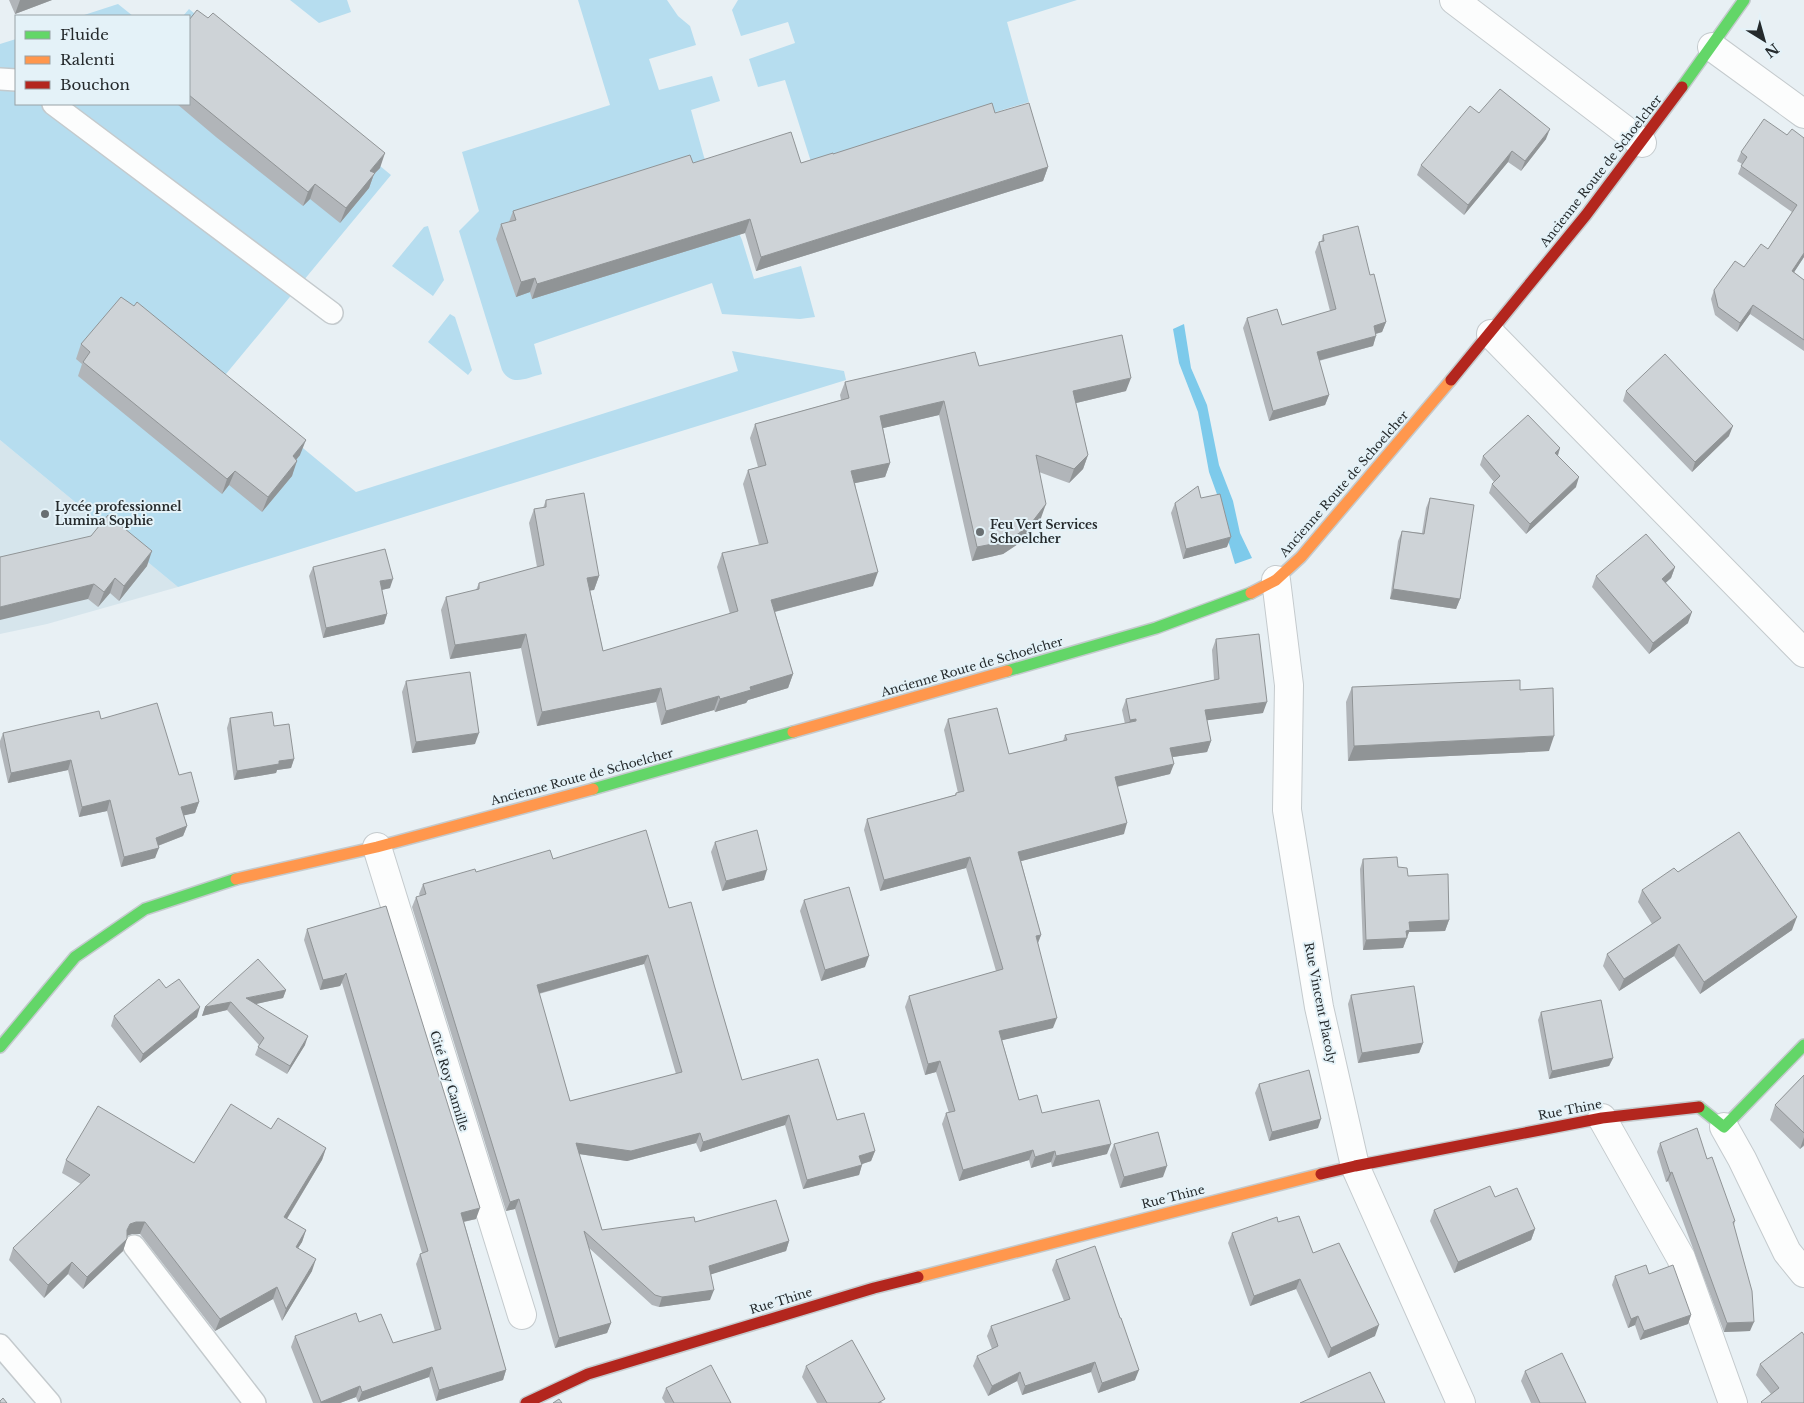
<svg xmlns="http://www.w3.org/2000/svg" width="1804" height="1403" font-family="'Libre Baskerville',serif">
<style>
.built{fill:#d6e5ec}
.green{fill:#b6ddef}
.water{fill:#7dcaeb}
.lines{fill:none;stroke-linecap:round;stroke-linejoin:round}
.lane-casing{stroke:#c4cacd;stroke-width:24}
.street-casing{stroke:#c4cacd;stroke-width:30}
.fast-casing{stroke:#c4cacd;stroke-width:14}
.slow-casing{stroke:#c4cacd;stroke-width:14}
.jam-casing{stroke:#c4cacd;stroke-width:14}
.lane{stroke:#fcfdfd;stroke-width:21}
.street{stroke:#fcfdfd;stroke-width:28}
.fast{stroke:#63d668;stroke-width:11}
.slow{stroke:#ff974d;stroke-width:11}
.jam{stroke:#b3261e;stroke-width:11}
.wall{fill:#b1b5b9;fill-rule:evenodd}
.shaded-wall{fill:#909496}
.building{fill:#ced3d7;stroke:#909496;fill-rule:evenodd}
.poi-dot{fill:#696f72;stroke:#e4f2f8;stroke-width:2}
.labels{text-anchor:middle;stroke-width:4;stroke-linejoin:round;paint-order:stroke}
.street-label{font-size:12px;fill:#252a2c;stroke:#e4f2f8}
.poi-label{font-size:12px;font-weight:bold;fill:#252a2c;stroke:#e4f2f8;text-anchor:start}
</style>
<rect width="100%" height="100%" fill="#e8f0f4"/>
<path class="built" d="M0,440L178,587L47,624L0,634Z"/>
<path class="green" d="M290,0H347L351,12L319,23Z
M578,0H667L678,16L690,26L696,45L649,59L659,90L712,76L720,101L691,110L704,157L742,240L754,279L801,266L815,317L800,319L722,314L712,283L534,344L542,374C527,378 511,387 502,370L459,231L479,211L462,152L610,105Z
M738,0H1077L1007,22L1029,102L813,168L785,80L758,87L749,59L795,43L788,22L741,36L732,10Z
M118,4L133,16H81Z
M189,9L391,175L221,380L356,492L738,371L732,351L844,371L846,380L178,587L0,440V44L16,39V104H189V16H183Z
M428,226L444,280L433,296L392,266L424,227Z
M450,314L455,317L472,370L468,375L428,342Z"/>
<path class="water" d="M1184,324L1191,368L1207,405L1219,465L1233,501L1240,533L1252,558L1235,564L1227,537L1223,511L1209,472L1198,412L1179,363L1173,329Z"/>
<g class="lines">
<defs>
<path id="lane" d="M0,79L16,80
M53,104L332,313
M134,1246L255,1403
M0,1345L50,1403"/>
<path id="street" d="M1454,0L1642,143
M1712,47L1804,114
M1491,334L1804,653
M1276,580L1289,685L1287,810L1319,1007L1355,1166L1461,1403
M377,847L522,1315
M1602,1118L1681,1258L1733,1403
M1724,1127L1742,1159L1787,1252L1804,1273"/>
<path id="fast" d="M1682,87L1744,0
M1007,671L1156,628L1251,593
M593,789L793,732
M0,1047L75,957L145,909L236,879
M1699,1107L1724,1127L1804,1045"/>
<path id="slow" d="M1251,593L1276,580L1301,557L1451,380
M793,732L1007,671
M236,879L377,847L593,789
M918,1277L1321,1174"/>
<path id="jam" d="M1451,380L1586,215L1682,87
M1321,1174L1355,1166L1602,1118L1699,1107
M526,1403L588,1374L874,1288L918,1277"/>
</defs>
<use href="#lane" class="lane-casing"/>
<use href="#street" class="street-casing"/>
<use href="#fast" class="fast-casing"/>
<use href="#slow" class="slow-casing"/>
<use href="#jam" class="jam-casing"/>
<use href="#lane" class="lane"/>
<use href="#street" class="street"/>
<use href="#fast" class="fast"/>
<use href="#slow" class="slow"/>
<use href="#jam" class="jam"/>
</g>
<path class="wall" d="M9,0H52L15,14Z
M189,20L380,168L374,174L369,188L340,223L310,199L303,206L216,137L177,104H189Z
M995,113L1048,167L1043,181L756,271L745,233L532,299L530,292L516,297L496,239L501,224L509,222L513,211L801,163Z
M1479,113L1546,139L1521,171L1508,162L1464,215L1417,175L1421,165Z
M1787,135L1804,138V257L1794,272L1804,280V351L1750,314L1737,332L1715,315L1711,299L1714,290L1768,249L1792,212L1738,174L1742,164L1737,161L1741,152Z
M1323,235L1370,275L1386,322L1382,332L1376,334L1373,346L1319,361L1329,395L1325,405L1269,421L1243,328L1247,318L1282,325L1330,311L1315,252L1319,242H1321Z
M81,344L300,455L296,460L292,476L262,512L229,485L222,494L78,376L82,364L76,359Z
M979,366L1126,391L1076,403L1088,455L1083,469L1069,483L1039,472L1041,518L1024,540L1003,554L972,561L939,415L883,428L890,463L885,477L855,483L873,586L775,612L793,674L788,688L748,700L746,703L715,712L714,710L661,725L656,702L537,726L521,648L450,659L441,610L446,597L476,590L479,583L537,567L529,523L534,509L543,508L546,500L599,576L594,590H590L603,651L730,614L717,567L722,553L759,545L743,484L748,470L758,467L750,438L755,424L841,400L840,395L845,382Z
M1626,391L1729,436L1692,472L1623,401Z
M1560,448L1558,456L1576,487L1526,534L1489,493L1492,484L1494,482L1480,465L1483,456Z
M1201,498L1227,547L1183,559L1171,513L1175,503Z
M1430,498L1460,599L1456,609L1390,599L1398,541L1402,531L1422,533L1426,508Z
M0,557L147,566L119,601L110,593L98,607L88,599Z
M313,567L390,588L382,590L387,614L384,624L323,638L309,576Z
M1675,567L1671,578L1665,583L1688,623L1649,654L1592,587L1596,576Z
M1216,639L1263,713L1207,720L1211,741L1207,752L1173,757L1170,774L1117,787L1124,834L1021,861L1041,935L1038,943L1053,1028L1002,1040L1019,1100L1042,1113L1107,1154L1052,1167L1051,1162L1031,1168L1029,1160L959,1181L942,1124L946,1113H949L936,1072L925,1075L905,1007L909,996L996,971L966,868L880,891L864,830L867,819L955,795L956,793H958L944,730L948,719L1009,754L1063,741L1065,735L1125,724L1122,710L1126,699L1214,680L1212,650Z
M406,681L475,744L412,753L402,692Z
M1352,687L1520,690L1549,751L1348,761L1346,702Z
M230,718L294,759L291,768L277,770L276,773L234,780L227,728Z
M101,719L179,775L199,802L195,813L184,815L187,826L183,836L158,846L155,858L121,867L107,811L79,817L68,770L8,783L0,747V741L3,733Z
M715,842L764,880L722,891L711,852Z
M553,859L669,908L715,988L742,1080L837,1120L875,1151L871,1161L862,1164L859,1175L803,1189L785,1125L700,1152L696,1143L627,1161L579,1154L602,1230L695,1222L789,1241L786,1251L711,1274L710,1300L659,1307L652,1305L589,1248L611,1323L607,1333L555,1348L515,1209L506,1211L412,907L416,897L420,896L419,894L423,884L476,872ZM644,964L676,1074L570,1101L539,994Z
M1363,859L1398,867L1408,876L1449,920L1445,931L1409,932L1403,948L1363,950L1360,869Z
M1678,872L1792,930L1700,994L1674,956L1619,991L1603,966L1607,954L1652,924L1638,902L1642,890Z
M804,900L865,967L821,981L800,911Z
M386,906L476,1219L464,1222L506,1370L503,1380L436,1401L429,1377L358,1402L356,1397L340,1403H313L291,1347L295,1336L359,1322L393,1343L435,1331L416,1264L420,1254L422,1253L342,983L340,986L320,990L304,940L307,929Z
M166,988L197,1017L140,1063L111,1026L114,1016Z
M286,990L283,998L255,1004L305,1045L287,1074L255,1055L259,1045L227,1010L202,1016L205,1007Z
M1351,995L1423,1043L1419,1053L1358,1063L1348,1004Z
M1541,1012L1613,1058L1609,1066L1549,1079L1538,1020Z
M1804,1075V1146L1800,1149L1770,1120L1775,1105Z
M1259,1084L1318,1128L1269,1141L1255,1093Z
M271,1129L326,1148L322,1160L287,1219L306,1230L302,1242L298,1248L312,1271L282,1321L273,1299L215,1331L140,1234H132L127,1236L123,1251L83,1289L68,1274L44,1298L9,1260L13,1248L81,1184L62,1173L66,1160L194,1163Z
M1660,1143L1707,1159L1735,1221L1734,1225L1750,1331L1724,1332L1668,1181L1666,1182L1657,1152Z
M1114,1144L1163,1177L1120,1188L1110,1155Z
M1434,1210L1535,1229L1531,1240L1454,1273L1430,1221Z
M1278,1222L1375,1336L1328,1358L1296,1289L1250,1306L1228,1243L1232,1233Z
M1056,1260L1135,1380L1098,1393L1091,1372L1022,1395L1017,1381L988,1396L973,1366L977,1356L992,1349L987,1336L991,1326L1064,1301L1052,1270Z
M1649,1274L1691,1315L1688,1324L1640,1340L1635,1325L1628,1328L1612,1285L1615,1276Z
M1760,1364L1804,1403H1761L1771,1394L1756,1375Z
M806,1366L883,1403H817L802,1377Z
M1525,1371L1586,1403H1531L1521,1381Z
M666,1388L731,1403H665L662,1398Z"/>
<path class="shaded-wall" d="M20,0H52L15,14Z
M1550,129L1546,139L1521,171L1525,161Z
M1512,151L1508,162L1464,215L1468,205Z
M385,153L380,168L374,174L369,188L340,223L346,208L370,171Z
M1048,167L1043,181L756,271L761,257Z
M315,184L310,199L303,206L308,192Z
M750,219L745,233L532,299L537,284Z
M1804,253V257L1789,280L1792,271Z
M535,278L530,292L516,297L521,282Z
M1753,305L1750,314L1737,332L1740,323Z
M1386,322L1382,332L1371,335L1374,326Z
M1376,336L1373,346L1313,362L1317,352Z
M1131,378L1126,391L1068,405L1073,391Z
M1329,395L1325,405L1269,421L1273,411Z
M944,401L939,415L875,430L880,416Z
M1733,426L1729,436L1692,472L1695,462Z
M306,440L300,455L287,471L293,456Z
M1560,448L1557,457L1555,453Z
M1088,455L1083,469L1069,483L1074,469Z
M297,461L292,476L262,512L268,497Z
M890,463L885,477L846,485L851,471Z
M235,471L229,485L222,494L227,479Z
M1579,477L1576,487L1526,534L1530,524Z
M1046,504L1041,518L1024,540L1003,554L972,561L977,547Z
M1231,537L1227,547L1183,559L1186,549Z
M152,551L147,566L119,601L124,586Z
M1675,567L1671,578L1658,590L1662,579Z
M878,572L873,586L766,614L771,600Z
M599,576L594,590L582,592L587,578Z
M115,578L110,593L98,607L104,592Z
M393,579L390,588L377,591L380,581Z
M94,584L88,599L0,620V607Z
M1393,589L1460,599L1456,609L1390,599Z
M1692,612L1688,623L1649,654L1653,643Z
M387,614L384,624L323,638L326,628Z
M526,634L521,648L450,659L455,645Z
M793,674L788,688L748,700L746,703L715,712L720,699L750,687Z
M661,688L656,702L537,726L542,712Z
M719,696L714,710L661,725L666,711Z
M1267,702L1263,713L1202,721L1205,710Z
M1136,719L1132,730L1126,731L1130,720Z
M479,733L475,744L412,753L416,742Z
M1554,736L1549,751L1348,761L1354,746Z
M1211,741L1207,752L1166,758L1170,748Z
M294,759L291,768L277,770L276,773L234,780L237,771L279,761Z
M71,760L68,770L8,783L11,773Z
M1174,764L1170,774L1111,788L1115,777Z
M110,800L107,811L79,817L82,807Z
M199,802L195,813L177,817L181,807Z
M1127,823L1124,834L1014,863L1018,852Z
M187,826L183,836L152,848L156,838Z
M159,848L155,858L121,867L124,857Z
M970,857L966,868L880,891L884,880Z
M767,870L764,880L722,891L726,881Z
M1797,917L1792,930L1700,994L1704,982Z
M1449,920L1445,931L1409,932L1403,948L1363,950L1366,940L1409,922Z
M1041,935L1037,945L1036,936Z
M1679,944L1674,956L1619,991L1624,979Z
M648,955L644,964L533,995L537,985Z
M869,956L865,967L821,981L825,970Z
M346,973L340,986L320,990L323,980Z
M286,990L283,998L243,1007L246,998Z
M231,1002L227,1010L202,1016L205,1007Z
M200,1007L197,1017L140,1063L143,1054Z
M1057,1018L1053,1028L995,1042L999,1031Z
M308,1036L305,1045L287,1074L290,1066Z
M1423,1043L1419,1053L1358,1063L1362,1053Z
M1613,1058L1609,1066L1549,1079L1552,1071Z
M940,1061L936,1072L925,1075L928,1064Z
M789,1115L785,1125L700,1152L703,1142Z
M1321,1119L1318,1128L1269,1141L1272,1132Z
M700,1133L696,1143L627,1161L572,1153L576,1143Z
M1804,1137V1145L1800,1149Z
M1111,1144L1107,1154L1052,1167L1056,1156Z
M326,1148L322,1160L280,1230L284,1217Z
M1033,1150L1029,1160L959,1181L963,1170Z
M875,1151L871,1161L856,1166L859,1156Z
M1055,1151L1051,1162L1031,1168L1035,1157Z
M862,1165L859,1175L803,1189L807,1180Z
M1167,1166L1163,1177L1120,1188L1124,1177Z
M1672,1172L1668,1181L1666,1182L1670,1173Z
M519,1199L515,1209L506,1211L510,1202Z
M480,1208L476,1219L457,1223L461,1213Z
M136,1222H145L140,1234H132L126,1236L127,1230L130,1224Z
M1535,1229L1531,1240L1454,1273L1458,1262Z
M306,1230L302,1242L291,1259L296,1247Z
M127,1239L123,1251L83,1289L87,1277Z
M789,1241L786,1251L706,1276L709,1266Z
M316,1259L312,1271L282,1321L286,1309Z
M72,1262L68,1274L44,1298L48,1285Z
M1300,1279L1296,1289L1250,1306L1254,1296Z
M277,1287L273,1299L215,1331L220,1319Z
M714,1290L710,1300L659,1307L662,1297Z
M1691,1315L1688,1324L1640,1340L1644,1331Z
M1638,1316L1635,1325L1628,1328L1631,1319Z
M1754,1322L1750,1331L1724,1332L1727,1323Z
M611,1323L607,1333L555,1348L559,1338Z
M1379,1325L1375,1336L1328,1358L1331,1348Z
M1095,1362L1091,1372L1022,1395L1025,1386Z
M432,1367L429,1377L358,1402L362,1392Z
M506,1370L503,1380L436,1401L439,1390Z
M1139,1370L1135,1380L1098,1393L1102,1383Z
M1020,1372L1017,1381L988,1396L992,1386Z
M360,1386L356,1397L340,1403H320L321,1402Z"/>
<path class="building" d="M197,10L208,18L213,13L385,153L370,171L375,173L346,208L315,184L308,192L222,122L189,95V20Z
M1500,89L1550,129L1525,161L1512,151L1468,205L1421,165L1470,106L1479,113Z
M992,103L995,113L1029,103L1048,167L761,257L750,219L537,284L535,278L521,282L501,224L516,220L513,211L690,155L693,163L791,132L801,163L833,153V154Z
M1764,119L1787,135L1792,129L1804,138V253L1792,271L1804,280V340L1753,305L1740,323L1718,307L1714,290L1735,261L1744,267L1761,244L1768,249L1797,205L1741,166L1747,157L1741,152Z
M1358,226L1370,275L1374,274L1386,322L1374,326L1376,336L1317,352L1329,395L1273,411L1247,318L1277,309L1282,325L1336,309L1319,242L1324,241L1323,235Z
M121,297L134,306L137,302L306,440L293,456L297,461L268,497L235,471L227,479L83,362L90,352L81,344Z
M1122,335L1131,378L1073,391L1088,455L1074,469L1036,455L1046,504L1029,526L1008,541L977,547L944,401L880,416L890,463L851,471L878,572L771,600L793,674L750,687L751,690L720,699L719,696L666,711L661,688L542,712L526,634L455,645L446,597L479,589V583L544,565L534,509L546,507V500L584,493L599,576L587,578L603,651L738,611L722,553L768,543L748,470L766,465L755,424L849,398L845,382L975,352L979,366Z
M1665,354L1733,426L1695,462L1626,391Z
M1528,415L1560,448L1555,453L1579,477L1530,524L1492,484L1500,476L1483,456Z
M1198,486L1201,498L1220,494L1231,537L1186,549L1175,503Z
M1430,498L1474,505L1460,599L1393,589L1402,531L1424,534Z
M108,515L152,551L124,586L115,578L104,592L94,584L0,607V557L91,536Z
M1646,534L1675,567L1662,579L1692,612L1653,643L1596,576Z
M385,549L393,579L380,581L387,614L326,628L313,567Z
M1259,634L1267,702L1205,710L1211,741L1170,748L1174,764L1115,777L1127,823L1018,852L1041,935L1036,936L1057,1018L999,1031L1019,1100L1037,1095L1042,1113L1099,1100L1111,1144L1056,1156L1055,1151L1035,1157L1033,1150L963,1170L946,1113L955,1111L940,1061L928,1064L909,996L1003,969L970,857L884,880L867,819L956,795V793L964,791L948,719L997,708L1009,754L1067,740L1065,735L1136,721V719L1130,720L1126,699L1219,679L1216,639Z
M470,672L479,733L416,742L406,681Z
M1520,680V690L1553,688L1554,736L1354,746L1352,687Z
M157,703L179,775L191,772L199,802L181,807L187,826L156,838L159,848L124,857L110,800L82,807L71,760L11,773L3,733L99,711L101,719Z
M272,712L274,726L289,724L294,759L279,761V764L237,771L230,718Z
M646,830L669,908L691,902L715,988L742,1080L818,1059L837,1120L864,1113L875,1151L859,1156L862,1165L807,1180L789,1115L703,1142L700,1133L631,1151L576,1143L602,1230L694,1217L695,1222L776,1200L789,1241L709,1266L714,1290L662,1297L655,1295L584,1231L611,1323L559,1338L519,1199L510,1202L416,897L426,894L423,884L475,869L476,872L550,850L553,859ZM648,955L682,1072L570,1101L537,985Z
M757,830L767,870L726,881L715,842Z
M1739,832L1797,917L1704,982L1679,944L1624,979L1607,954L1661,918L1642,890L1674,868L1678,872Z
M1397,857L1398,867L1407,868L1408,876L1448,874L1449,920L1409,922L1410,930L1406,931L1407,938L1366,940L1363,859Z
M849,887L869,956L825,970L804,900Z
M386,906L480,1208L461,1213L506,1370L439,1390L432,1367L362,1392L360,1386L321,1402L295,1336L356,1313L359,1322L381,1314L393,1343L441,1329L420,1254L428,1251L346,973L344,975L323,980L307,929Z
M258,959L286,990L246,998L308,1036L290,1066L258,1047L264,1038L231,1002L205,1007Z
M159,979L166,988L179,979L200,1007L143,1054L114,1016Z
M1414,986L1423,1043L1362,1053L1351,995Z
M1601,1000L1613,1058L1552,1071L1541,1012Z
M1309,1070L1321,1119L1272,1132L1259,1084Z
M1804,1075V1133L1775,1105Z
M231,1104L271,1129L278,1118L326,1148L284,1217L306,1230L296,1247L316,1259L286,1309L277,1287L220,1319L145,1222H136L130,1224L127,1230V1239L87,1277L72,1262L48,1285L13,1248L90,1175L66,1160L98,1106L194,1163Z
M1697,1128L1707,1159L1712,1157L1735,1221L1733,1222L1752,1291L1754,1322L1727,1323L1672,1172L1670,1173L1660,1143Z
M1158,1132L1167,1166L1124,1177L1114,1144Z
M1490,1186L1495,1197L1517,1188L1535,1229L1458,1262L1434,1210Z
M1299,1216L1313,1253L1339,1243L1379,1325L1331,1348L1300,1279L1254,1296L1232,1233L1277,1217L1278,1222Z
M1095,1246L1120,1318H1121L1139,1370L1102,1383L1095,1362L1025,1386L1020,1372L992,1386L977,1356L998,1346L991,1326L1070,1299L1056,1260Z
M1646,1265L1649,1274L1673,1265L1691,1315L1644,1331L1638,1316L1631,1319L1615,1276Z
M1802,1332L1804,1335V1403H1762L1761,1402L1779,1388L1760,1364Z
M852,1340L885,1399L878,1403H827L806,1366Z
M1562,1353L1586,1403H1540L1525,1371Z
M711,1365L731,1403H674L666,1388Z
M1370,1372L1385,1403H1300Z
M3,1398L7,1403H0V1401Z
M559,1399L562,1403H553Z"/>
<g class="poi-dot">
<circle cx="45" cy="514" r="5"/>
<circle cx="980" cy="532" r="5"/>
</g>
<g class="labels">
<g class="street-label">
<text transform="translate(1601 171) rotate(-52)" y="4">Ancienne Route de Schoelcher</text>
<text transform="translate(1344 484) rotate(-49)" y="4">Ancienne Route de Schoelcher</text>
<text transform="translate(972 667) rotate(-16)" y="4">Ancienne Route de Schoelcher</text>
<text transform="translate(582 777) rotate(-15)" y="4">Ancienne Route de Schoelcher</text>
<text transform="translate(1320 1003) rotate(79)" y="4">Rue Vincent Placoly</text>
<text transform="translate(449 1081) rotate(73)" y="4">Cité Roy Camille</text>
<text transform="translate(1570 1110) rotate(-11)" y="4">Rue Thine</text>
<text transform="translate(1173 1197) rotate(-14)" y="4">Rue Thine</text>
<text transform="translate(781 1301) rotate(-17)" y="4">Rue Thine</text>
</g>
<g class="poi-label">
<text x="55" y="511">Lycée professionnel<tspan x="55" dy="14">Lumina Sophie</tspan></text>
<text x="990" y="529">Feu Vert Services<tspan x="990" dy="14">Schoelcher</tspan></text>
</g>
</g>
<rect x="15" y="15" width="175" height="90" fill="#e4f2f8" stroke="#98a2a6"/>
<rect x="25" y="31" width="25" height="8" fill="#63d668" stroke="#98a2a6"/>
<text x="60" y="40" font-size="15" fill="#252a2c">Fluide</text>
<rect x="25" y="56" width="25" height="8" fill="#ff974d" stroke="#98a2a6"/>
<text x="60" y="65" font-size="15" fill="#252a2c">Ralenti</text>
<rect x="25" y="81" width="25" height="8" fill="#b3261e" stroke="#98a2a6"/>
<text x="60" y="90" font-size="15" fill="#252a2c">Bouchon</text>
<g transform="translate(1764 40) rotate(143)" stroke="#e4f2f8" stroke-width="4" paint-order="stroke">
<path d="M0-4L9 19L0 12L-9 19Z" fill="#252a2c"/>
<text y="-8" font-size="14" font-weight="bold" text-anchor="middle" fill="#252a2c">N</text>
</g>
</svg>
